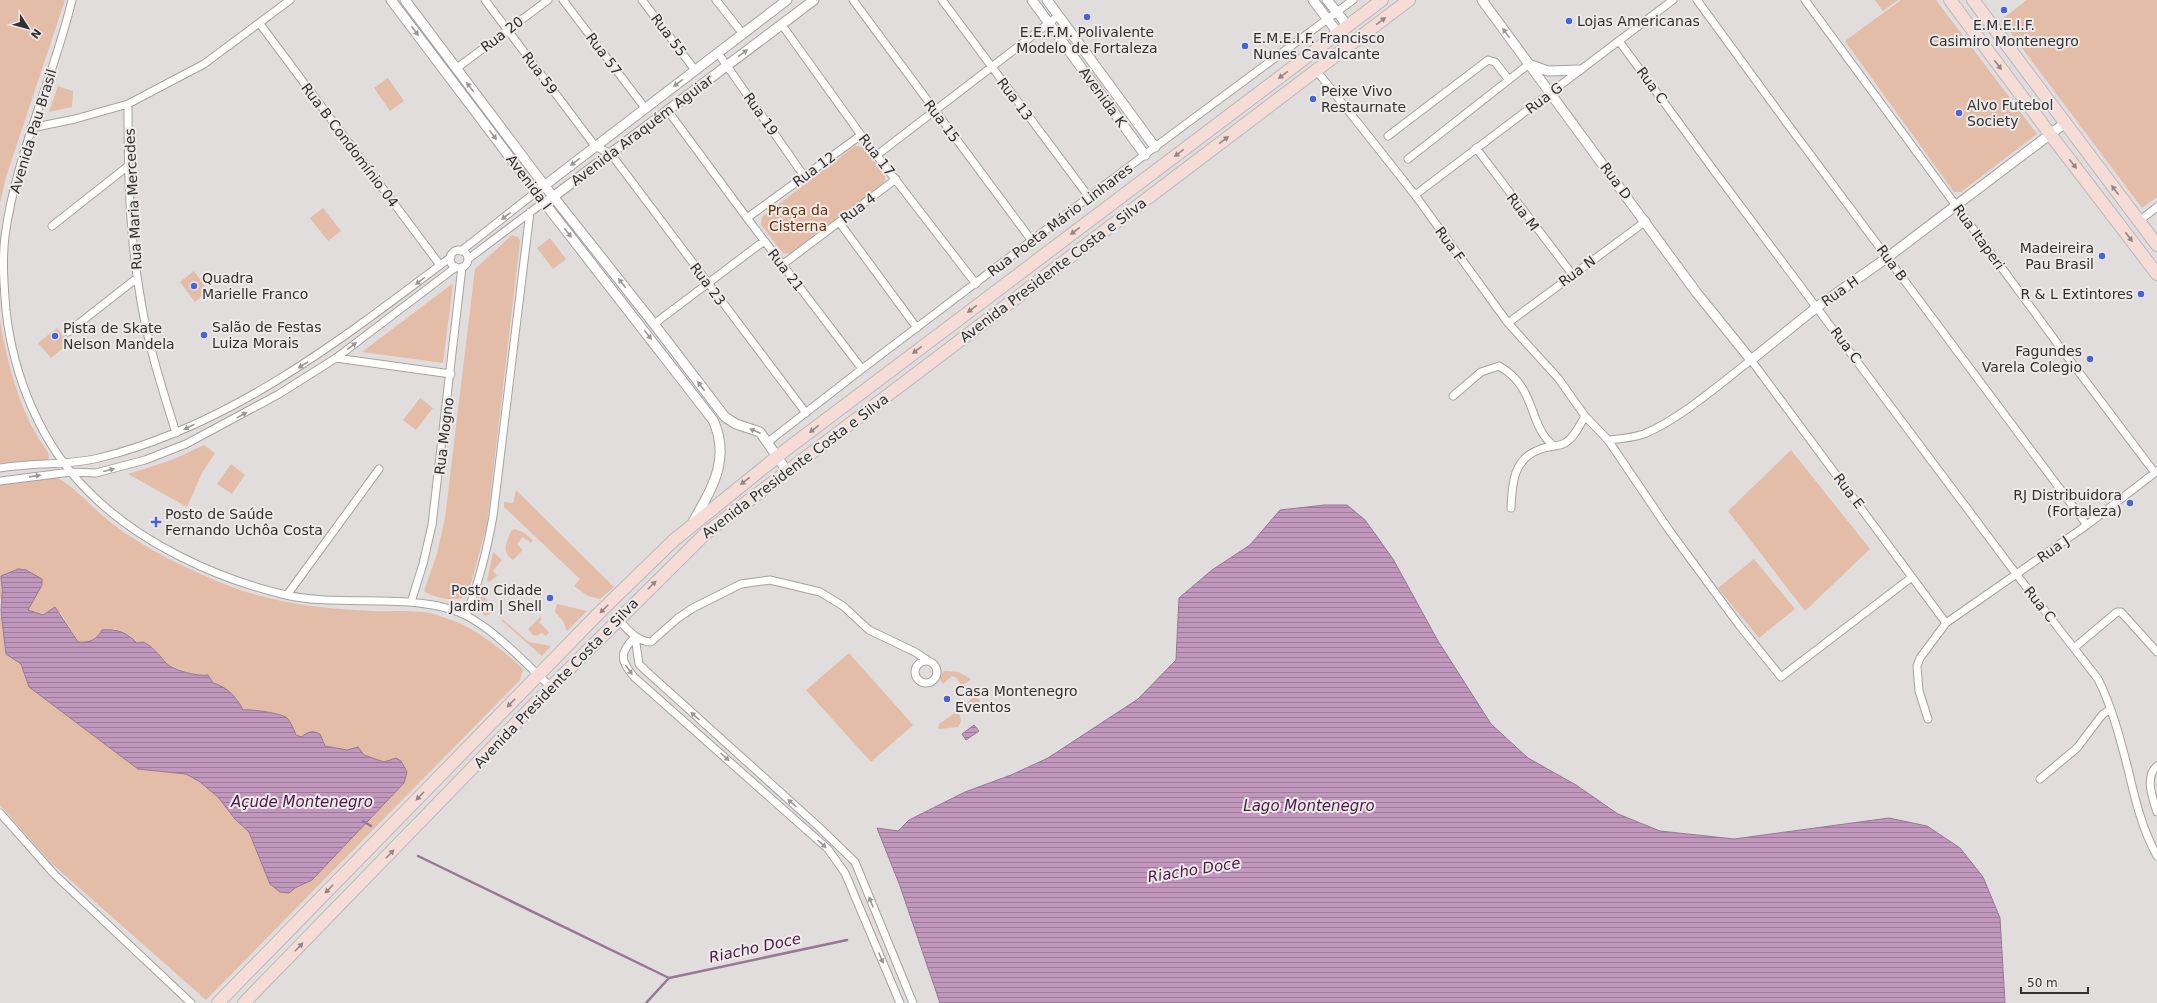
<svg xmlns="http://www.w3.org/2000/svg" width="2157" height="1003" font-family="'DejaVu Sans',sans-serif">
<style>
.green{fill:#e3bda8}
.water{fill:url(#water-rules);stroke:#967893}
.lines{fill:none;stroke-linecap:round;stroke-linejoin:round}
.stream{stroke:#967893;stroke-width:2.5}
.minor-casing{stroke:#a6a2a2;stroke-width:9}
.tertiary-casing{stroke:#a6a2a2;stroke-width:11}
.primary-casing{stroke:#b9b9b9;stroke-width:14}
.minor{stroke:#fff;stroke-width:7}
.tertiary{stroke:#fff;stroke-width:9}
.primary{stroke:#f6dcd7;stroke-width:12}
.oneway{fill:#948684}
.oneway2{fill:#989898}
.poi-dot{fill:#4a64d8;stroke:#eeeaea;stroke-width:1.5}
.labels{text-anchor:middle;stroke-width:4;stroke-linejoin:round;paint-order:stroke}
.poi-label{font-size:14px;fill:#323131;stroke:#eeeaea;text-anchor:start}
.street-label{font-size:14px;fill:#323131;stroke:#eeeaea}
.park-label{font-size:14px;fill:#6f3102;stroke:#eeeaea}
.water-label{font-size:15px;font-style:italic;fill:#4a1747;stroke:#eeeaea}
</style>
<defs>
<pattern id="water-rules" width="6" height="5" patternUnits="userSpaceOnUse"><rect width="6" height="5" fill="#c197bd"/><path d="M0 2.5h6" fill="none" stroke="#9d7c9a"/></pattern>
</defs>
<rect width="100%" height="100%" fill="#e1dddd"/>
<path class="green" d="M0,0H65L6,177L0,203Z
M1875,0H1898L1883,11Z
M1901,0H1936L2037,134L1961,192H1954L1845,41Z
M2027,0H2157V197L2142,208L2001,20Z
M388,78L404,101L390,111L374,88Z
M58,86L73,91L72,107L49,112Z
M855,146L863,147L885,175V182L791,254L783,253L761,225L762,217Z
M323,208L341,231L328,241L310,218Z
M512,235L518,237L520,241L487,524L468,595C458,603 434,598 424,591L437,554L445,518L475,269Z
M550,238L566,259L553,269L537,248Z
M194,271L208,291L195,302L180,282Z
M452,284H453L443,363L362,352Z
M0,320C7,363 21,417 48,452L49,457L46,461L0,463Z
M57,328L69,343L51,358L38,343Z
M420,398L433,408L416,430L403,420Z
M204,445L215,453L202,473L187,507L128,474L172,460Z
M1791,450L1870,549L1805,611L1728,511Z
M231,464L245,475L232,494L217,484Z
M54,476C76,487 91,507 110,522C147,550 188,570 232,587C277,604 326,609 374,611C395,612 416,609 437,615C472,625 497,645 523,669L520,680L206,1000L50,862L0,805V616L2,620L6,654L21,664L29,687L138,769L186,774L200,782L218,797L235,819L249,832L270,884L289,892L295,888L312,880L404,783L407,772L401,761L396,758L385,763L364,755L358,747L347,750L325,746L320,734L309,732L301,737L296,735L288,719L278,714L243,710L237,698L220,686L167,664L153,647L138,643L128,634L114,629L88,643L78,642L60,612L49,611L43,615L28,610L42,579L18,569L1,576L2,595L0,600V484Z
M516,490L614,587L600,599L588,596L574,586L580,579L504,507V502L513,503Z
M515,529L523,532L533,540L531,543L523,537L517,544L523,550L513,560C501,551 506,544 511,531Z
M493,552L502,560L493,571L497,576L489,582L487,581Z
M1754,559L1795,609L1759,638L1718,588Z
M481,596C490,599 490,605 490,614L485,616C478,610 477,604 481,596Z
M557,604L587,611L567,631L563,621L555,612Z
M540,617L542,619L539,622L549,632L546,636L542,633L537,636L533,635L528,629Z
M502,619L529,642L551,646L542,656L501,620Z
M849,653L913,725L871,762L806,690Z
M945,671L959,672L971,679L962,686L957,678L952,676L943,684L939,678L940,675Z
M974,697L980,700L977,708L970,712L961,708Z
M956,712C962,715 962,722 958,727L938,729L939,724Z"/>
<path class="water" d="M1325,505H1347L1365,520L1393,559L1438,641L1491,724L1528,758L1576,785L1618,814L1660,831L1734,839L1889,818L1927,826L1960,848L1983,877L2000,918L2005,1003H940L900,886L877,828L898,831L909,820L965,792L1011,775L1048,758L1138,699L1176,660L1179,598L1212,570L1250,545L1280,510Z
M18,569L26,570L42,579V585L28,610L43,615L55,607L78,642C90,643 96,640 102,630C118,629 126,632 137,643L143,642C154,647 158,654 166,663C173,670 198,677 208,675L213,683C227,687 237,697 243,710C251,709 281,713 287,718C291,722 294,730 296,735L301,737C308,732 312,730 320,734L325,746L347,750L358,747L364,755L384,762L396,758L401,761L407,772L404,783L312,880L295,888L289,893L280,892L270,884L249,832L235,819L218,797L200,782L186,774L138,769L29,687L21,664L6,654L2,620C0,611 2,602 2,594C3,588 1,582 1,576Z
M974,725L979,731L966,740L962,734Z"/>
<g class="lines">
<path class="stream" d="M363,821L371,826
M418,856L669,978
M669,978L847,940
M646,1003L669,978"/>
<defs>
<path id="minor" d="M72,0C53,80 16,154 5,236C2,261 4,286 6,310C13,376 41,445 89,492C139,543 217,579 286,595C342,608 419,591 467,616C496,631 527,665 551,687
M485,0L595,146L611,154L806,413
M563,0L645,108
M642,0L695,70
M716,0L743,34
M853,0L1032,241
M942,0L1089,197
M1697,0L1789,126L2087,525
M1805,0L2057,343L2155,473
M260,24L440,265
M782,25L861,135L976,284
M1619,41L1715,172L2017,575L2098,679C2112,707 2120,738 2128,769C2135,799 2142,829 2157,856
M718,53L804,176
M457,68L548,0
M1316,70L1415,195L1508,323L1558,378L1585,416L1608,440L1669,530L1739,625L1781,677L1912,577
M128,104C128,168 129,232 140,295C147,342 162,388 176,433
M668,111L747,218L862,369
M31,128L75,119L128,104L204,64L290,0
M1388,136L1488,60L1495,62L1509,80
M1476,148L1572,274
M877,155L1058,16
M1408,159L1529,64
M1415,195L1673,0
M747,218L861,135
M2139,221L2157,207
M839,222L917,328
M52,226L128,166
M450 259a9 9 0 1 1 18 0a9 9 0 1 1-18 0Z
M461,251L536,192
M468,259L544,202
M782,265L896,179
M1508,323L1646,221
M654,324L764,241
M68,332L137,278
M336,358L451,374
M1453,396L1481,372L1499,366C1538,388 1527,425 1554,446
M1608,440C1620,439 1632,438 1644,434C1680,419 1720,384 1751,360L1946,623
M768,442L862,369L1155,147L1353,0
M0,468C33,462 67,466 99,458C233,425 343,338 451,257
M0,481L71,472L96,473L145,460L186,444L279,394L336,358L456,267
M1511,508C1512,484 1513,458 1541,449C1548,446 1557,447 1565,443C1574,438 1580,425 1585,416
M287,595L379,469
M411,602L423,564L432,525L462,267
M466,615C479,583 487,550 493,516L530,212
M618,619C628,630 636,641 651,642L678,618L693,608L741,584L770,580L820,592L843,606L869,630L915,652L930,662
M635,637C619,653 620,660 634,677L828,849L845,873L900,1003
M635,637L639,664L645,670L819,827L855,862L913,1003
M2074,648L2117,612H2121L2157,652
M915 672a11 11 0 1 1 22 0a11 11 0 1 1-22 0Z
M1928,719L1919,691L1917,666L1920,658L1946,623L2087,525L2157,471
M2157,766C2144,776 2153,800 2157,812
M2040,779L2077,748L2102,715L2110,709
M0,813L55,875L191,1003"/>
<path id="tertiary" d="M391,0L536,192L713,420C731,459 712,488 693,522
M405,0L544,185L654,324L725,417L736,424L760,432L787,471
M1032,0L1145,155
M1047,0L1155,147
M1313,0L1338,33
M1327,0L1348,26
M1482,0L1696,292L1751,360L1817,307L1888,257L2065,123
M1531,65L1548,71L1579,70
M540,189L787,0
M549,200L814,0"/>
<path id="primary" d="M1950,0L2050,134L2157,274
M1973,0L2157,245
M218,1003L599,613L673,541L783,452L1382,0
M244,1003L553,685L706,533L1409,0"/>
</defs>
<use href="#minor" class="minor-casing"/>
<use href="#tertiary" class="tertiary-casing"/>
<use href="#primary" class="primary-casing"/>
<use href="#minor" class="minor"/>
<use href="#tertiary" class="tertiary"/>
<use href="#primary" class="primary"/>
</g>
<defs><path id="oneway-solid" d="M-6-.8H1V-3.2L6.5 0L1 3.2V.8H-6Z"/></defs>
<g class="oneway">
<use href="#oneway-solid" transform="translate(1381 21) rotate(-37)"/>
<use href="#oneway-solid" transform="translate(1998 65) rotate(53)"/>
<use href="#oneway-solid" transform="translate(1283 75) rotate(143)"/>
<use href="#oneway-solid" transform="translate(1224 140) rotate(-37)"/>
<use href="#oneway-solid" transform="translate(1179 153) rotate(143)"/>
<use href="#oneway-solid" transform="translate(2073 164) rotate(52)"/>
<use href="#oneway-solid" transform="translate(2115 190) rotate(-127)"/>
<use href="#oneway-solid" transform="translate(1075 231) rotate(143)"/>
<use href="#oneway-solid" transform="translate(2129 237) rotate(53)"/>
<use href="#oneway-solid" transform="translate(972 309) rotate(143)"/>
<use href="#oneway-solid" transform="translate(917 350) rotate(143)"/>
<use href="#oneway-solid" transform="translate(814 429) rotate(143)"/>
<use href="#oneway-solid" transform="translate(745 481) rotate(142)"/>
<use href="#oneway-solid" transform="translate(652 585) rotate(-45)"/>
<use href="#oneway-solid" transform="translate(604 609) rotate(135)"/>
<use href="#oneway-solid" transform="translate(511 703) rotate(134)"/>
<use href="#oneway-solid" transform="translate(420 796) rotate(134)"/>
<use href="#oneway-solid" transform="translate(390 854) rotate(-46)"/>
<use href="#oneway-solid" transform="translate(329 889) rotate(134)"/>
<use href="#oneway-solid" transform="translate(299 947) rotate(-46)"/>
</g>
<g class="oneway2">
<use href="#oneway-solid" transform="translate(415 31) rotate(53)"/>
<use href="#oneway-solid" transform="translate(1506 33) rotate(-126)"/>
<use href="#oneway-solid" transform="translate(743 53) rotate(-36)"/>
<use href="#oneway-solid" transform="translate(678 83) rotate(143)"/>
<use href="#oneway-solid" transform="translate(470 87) rotate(-127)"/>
<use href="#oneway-solid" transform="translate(493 135) rotate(53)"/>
<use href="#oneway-solid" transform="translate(575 162) rotate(142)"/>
<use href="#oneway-solid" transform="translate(506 216) rotate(142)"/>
<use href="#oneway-solid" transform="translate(568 233) rotate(52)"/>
<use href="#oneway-solid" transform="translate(420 281) rotate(143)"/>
<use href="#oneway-solid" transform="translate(622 283) rotate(-128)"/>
<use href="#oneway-solid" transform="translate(648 335) rotate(52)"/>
<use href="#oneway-solid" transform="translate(352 346) rotate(-37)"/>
<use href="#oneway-solid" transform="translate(303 365) rotate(147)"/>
<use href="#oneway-solid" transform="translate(701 386) rotate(-127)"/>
<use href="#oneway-solid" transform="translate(242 415) rotate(-29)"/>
<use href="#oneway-solid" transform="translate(189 427) rotate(153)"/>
<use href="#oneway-solid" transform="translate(755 431) rotate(-157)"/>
<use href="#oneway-solid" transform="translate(109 470) rotate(-14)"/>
<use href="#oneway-solid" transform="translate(35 476) rotate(-8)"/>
<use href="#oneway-solid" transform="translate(629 670) rotate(55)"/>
<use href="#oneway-solid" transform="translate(695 716) rotate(-138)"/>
<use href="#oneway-solid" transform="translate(725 757) rotate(42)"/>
<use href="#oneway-solid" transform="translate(792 803) rotate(-138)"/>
<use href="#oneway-solid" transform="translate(822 844) rotate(42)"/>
<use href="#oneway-solid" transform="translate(871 902) rotate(-112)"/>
<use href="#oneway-solid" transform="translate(881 958) rotate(67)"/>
</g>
<g class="poi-dot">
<circle cx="2004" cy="10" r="4"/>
<circle cx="1087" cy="17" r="4"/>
<circle cx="1569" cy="21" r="4"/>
<circle cx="1245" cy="46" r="4"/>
<circle cx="1313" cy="99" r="4"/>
<circle cx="1959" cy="113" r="4"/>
<circle cx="2102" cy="256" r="4"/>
<circle cx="194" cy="286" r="4"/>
<circle cx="2141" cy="294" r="4"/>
<circle cx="204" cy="335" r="4"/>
<circle cx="55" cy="336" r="4"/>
<circle cx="2090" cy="359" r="4"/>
<circle cx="2130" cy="503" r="4"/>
<path d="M154 516h4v4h4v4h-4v4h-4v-4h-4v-4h4z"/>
<circle cx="550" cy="598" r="4"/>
<circle cx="947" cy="699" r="4"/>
</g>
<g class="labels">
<g class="poi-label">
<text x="1577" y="26">Lojas Americanas</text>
<text x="2004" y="30" text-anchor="middle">E.M.E.I.F.<tspan x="2004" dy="16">Casimiro Montenegro</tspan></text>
<text x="1087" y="37" text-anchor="middle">E.E.F.M. Polivalente<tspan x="1087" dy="16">Modelo de Fortaleza</tspan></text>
<text x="1253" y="43">E.M.E.I.F. Francisco<tspan x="1253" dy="16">Nunes Cavalcante</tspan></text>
<text x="1321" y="96">Peixe Vivo<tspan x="1321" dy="16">Restaurnate</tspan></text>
<text x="1967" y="110">Alvo Futebol<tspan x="1967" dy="16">Society</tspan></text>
<text x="2094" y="253" text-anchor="end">Madeireira<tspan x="2094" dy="16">Pau Brasil</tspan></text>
<text x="202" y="283">Quadra<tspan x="202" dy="16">Marielle Franco</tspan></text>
<text x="2133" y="299" text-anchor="end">R &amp; L Extintores</text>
<text x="212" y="332">Salão de Festas<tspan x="212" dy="16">Luiza Morais</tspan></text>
<text x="63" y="333">Pista de Skate<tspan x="63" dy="16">Nelson Mandela</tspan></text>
<text x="2082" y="356" text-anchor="end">Fagundes<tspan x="2082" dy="16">Varela Colegio</tspan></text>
<text x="2122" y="500" text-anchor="end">RJ Distribuidora<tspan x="2122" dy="16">(Fortaleza)</tspan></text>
<text x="165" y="519">Posto de Saúde<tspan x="165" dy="16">Fernando Uchôa Costa</tspan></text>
<text x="542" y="595" text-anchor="end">Posto Cidade<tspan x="542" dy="16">Jardim | Shell</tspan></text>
<text x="955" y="696">Casa Montenegro<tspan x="955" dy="16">Eventos</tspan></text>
</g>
<g class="street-label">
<text transform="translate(502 34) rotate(-37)" y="5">Rua 20</text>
<text transform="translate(669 35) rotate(53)" y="5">Rua 55</text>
<text transform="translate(604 54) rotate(53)" y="5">Rua 57</text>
<text transform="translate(540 73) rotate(53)" y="5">Rua 59</text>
<text transform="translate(1652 85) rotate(54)" y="5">Rua C</text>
<text transform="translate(1103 97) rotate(54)" y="5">Avenida K</text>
<text transform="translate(1544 98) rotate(-37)" y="5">Rua G</text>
<text transform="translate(1015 99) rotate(53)" y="5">Rua 13</text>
<text transform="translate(761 114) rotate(55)" y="5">Rua 19</text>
<text transform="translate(942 121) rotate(53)" y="5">Rua 15</text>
<text transform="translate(642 130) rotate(-37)" y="5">Avenida Araquém Aguiar</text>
<text transform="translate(33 131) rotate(-73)" y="5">Avenida Pau Brasil</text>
<text transform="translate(350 145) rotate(53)" y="5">Rua B Condomínio 04</text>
<text transform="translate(877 155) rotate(52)" y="5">Rua 17</text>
<text transform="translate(814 169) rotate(-36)" y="5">Rua 12</text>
<text transform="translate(1616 181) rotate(53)" y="5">Rua D</text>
<text transform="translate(529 182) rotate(53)" y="5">Avenida I</text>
<text transform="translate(133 199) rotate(-93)" y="5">Rua Maria Mercedes</text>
<text transform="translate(858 208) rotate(-37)" y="5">Rua 4</text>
<text transform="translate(1523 212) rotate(53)" y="5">Rua M</text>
<text transform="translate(1060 220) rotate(-37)" y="5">Rua Poeta Mário Linhares</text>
<text transform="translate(1979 237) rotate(54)" y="5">Rua Itaperi</text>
<text transform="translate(1450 244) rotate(54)" y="5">Rua F</text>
<text transform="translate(1892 263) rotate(54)" y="5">Rua B</text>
<text transform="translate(786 270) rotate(52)" y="5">Rua 21</text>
<text transform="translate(1053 270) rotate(-37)" y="5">Avenida Presidente Costa e Silva</text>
<text transform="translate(1577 271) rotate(-36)" y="5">Rua N</text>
<text transform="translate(708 284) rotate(53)" y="5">Rua 23</text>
<text transform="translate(1840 291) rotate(-35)" y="5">Rua H</text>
<text transform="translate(1846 345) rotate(53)" y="5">Rua C</text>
<text transform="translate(444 436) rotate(-83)" y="5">Rua Mogno</text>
<text transform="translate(795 466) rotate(-37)" y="5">Avenida Presidente Costa e Silva</text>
<text transform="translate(1849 491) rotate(53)" y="5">Rua E</text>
<text transform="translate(2053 549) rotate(-35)" y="5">Rua J</text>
<text transform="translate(2040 604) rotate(51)" y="5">Rua C</text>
<text transform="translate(556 683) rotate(-46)" y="5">Avenida Presidente Costa e Silva</text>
</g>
<g class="park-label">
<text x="798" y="215">Praça da<tspan x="798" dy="16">Cisterna</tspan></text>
</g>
<g class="water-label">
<text x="302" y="807">Açude Montenegro</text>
<text x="1309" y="811">Lago Montenegro</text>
<text transform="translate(1194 870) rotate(-9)" y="5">Riacho Doce</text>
<text transform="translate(755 948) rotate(-12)" y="5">Riacho Doce</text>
</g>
</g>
<g transform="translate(28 28) rotate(126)" stroke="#eeeaea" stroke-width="3" paint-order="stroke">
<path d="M0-3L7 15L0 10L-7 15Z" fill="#323131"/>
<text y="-6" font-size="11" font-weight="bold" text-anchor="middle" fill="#323131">N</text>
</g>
<path d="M2021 987v6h67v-6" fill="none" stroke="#323131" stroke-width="2"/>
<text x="2027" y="987" font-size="12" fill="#323131" stroke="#eeeaea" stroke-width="3" paint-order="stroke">50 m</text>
</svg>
